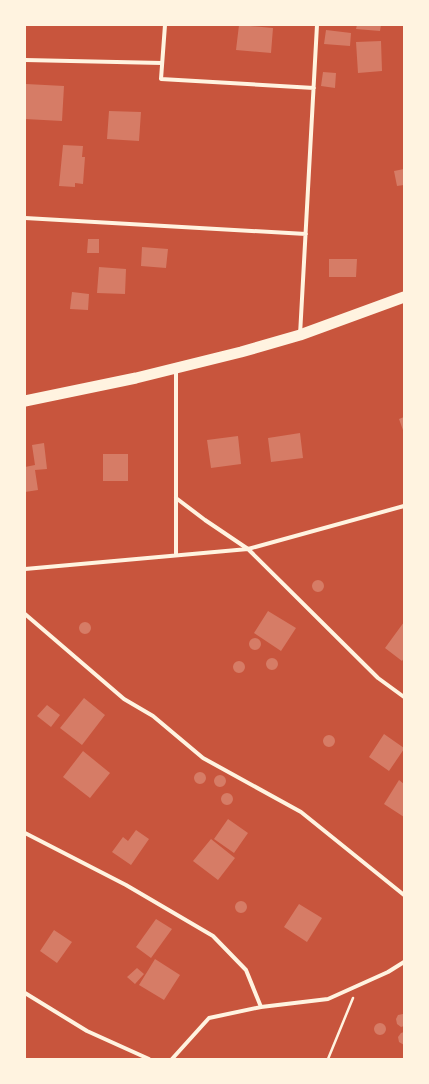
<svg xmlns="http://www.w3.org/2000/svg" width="429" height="1084" font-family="Inter,sans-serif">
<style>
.building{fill:#d67c66}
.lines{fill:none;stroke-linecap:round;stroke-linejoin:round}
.path{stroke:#fff3e0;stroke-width:2.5}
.minor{stroke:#fff3e0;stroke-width:4}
.trunk{stroke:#fff3e0;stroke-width:11}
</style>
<rect width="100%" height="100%" fill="#c8553d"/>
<path class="building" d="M239,25L273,28L271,53L236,50Z
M357,25H381L380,31L356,29Z
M326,30L351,33L350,46L324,44Z
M381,41L382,71L358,73L356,42Z
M323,72L336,73L335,88L321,86Z
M26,84L64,86L62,121L25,119Z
M109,111L141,112L139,141L107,139Z
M63,145L83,146L82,157H85L83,184L75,183V187L59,186Z
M404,169V185L397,186L394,171Z
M88,239H99V253H87Z
M142,247L168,249L166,268L141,266Z
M329,259H357L356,277H329Z
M99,267L126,269L125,294L97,293Z
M72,292L89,294L88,310L70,309Z
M404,417V433L399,419Z
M300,433L303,458L271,462L268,438Z
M238,436L241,464L211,468L207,440Z
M44,443L47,469L35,470L38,490L25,492V467L35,465L32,445Z
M103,454H128V481H103Z
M312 586a6 6 0 1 1 12 0a6 6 0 1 1-12 0Z
M268,611L296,628L281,651L254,633Z
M79 628a6 6 0 1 1 12 0a6 6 0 1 1-12 0Z
M404,622V658L402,661L385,648Z
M249 644a6 6 0 1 1 12 0a6 6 0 1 1-12 0Z
M266 664a6 6 0 1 1 12 0a6 6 0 1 1-12 0Z
M233 667a6 6 0 1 1 12 0a6 6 0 1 1-12 0Z
M84,698L105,715L82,745L60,728Z
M47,705L60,715L51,727L37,716Z
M384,734L404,748V749L389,771L369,757Z
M323 741a6 6 0 1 1 12 0a6 6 0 1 1-12 0Z
M83,751L110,773L90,798L63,777Z
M194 778a6 6 0 1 1 12 0a6 6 0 1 1-12 0Z
M214 781a6 6 0 1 1 12 0a6 6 0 1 1-12 0Z
M399,780L404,784V817L384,804Z
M221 799a6 6 0 1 1 12 0a6 6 0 1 1-12 0Z
M228,819L248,833L234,853L214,839Z
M136,830L149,839L131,865L112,852L123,837L128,841Z
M211,839L235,858L218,880L193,861Z
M235 907a6 6 0 1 1 12 0a6 6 0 1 1-12 0Z
M299,904L322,918L307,942L284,927Z
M156,919L172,929L151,958L136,947Z
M54,930L72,942L57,963L40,951Z
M155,959L180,975L164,1000L139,985Z
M137,968L144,974L135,984L127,977Z
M403,1014L404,1026L401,1027L397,1024L396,1019L398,1015Z
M374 1029a6 6 0 1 1 12 0a6 6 0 1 1-12 0Z
M404,1032V1045L399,1042L398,1037L401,1033Z"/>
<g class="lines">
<path class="path" d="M328,1059L353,998"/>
<path class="minor" d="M165,25L161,79L314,88
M25,60L162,63
M25,218L306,234
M300,335L317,25
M176,370V555
M176,498L205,520L248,549L378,678L404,697
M25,569L248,549L404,506
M25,614L124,699L153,716L203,758L301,812L404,895
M25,833L126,885L213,936L246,970L261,1007
M25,993L87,1031L149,1059
M172,1059L209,1018L261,1007L328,999L388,972L404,962"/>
<path class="trunk" d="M25,401L136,378L241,352L300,335L404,297"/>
</g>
<rect width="429" height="1084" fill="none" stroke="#fff3e0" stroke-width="52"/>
</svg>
